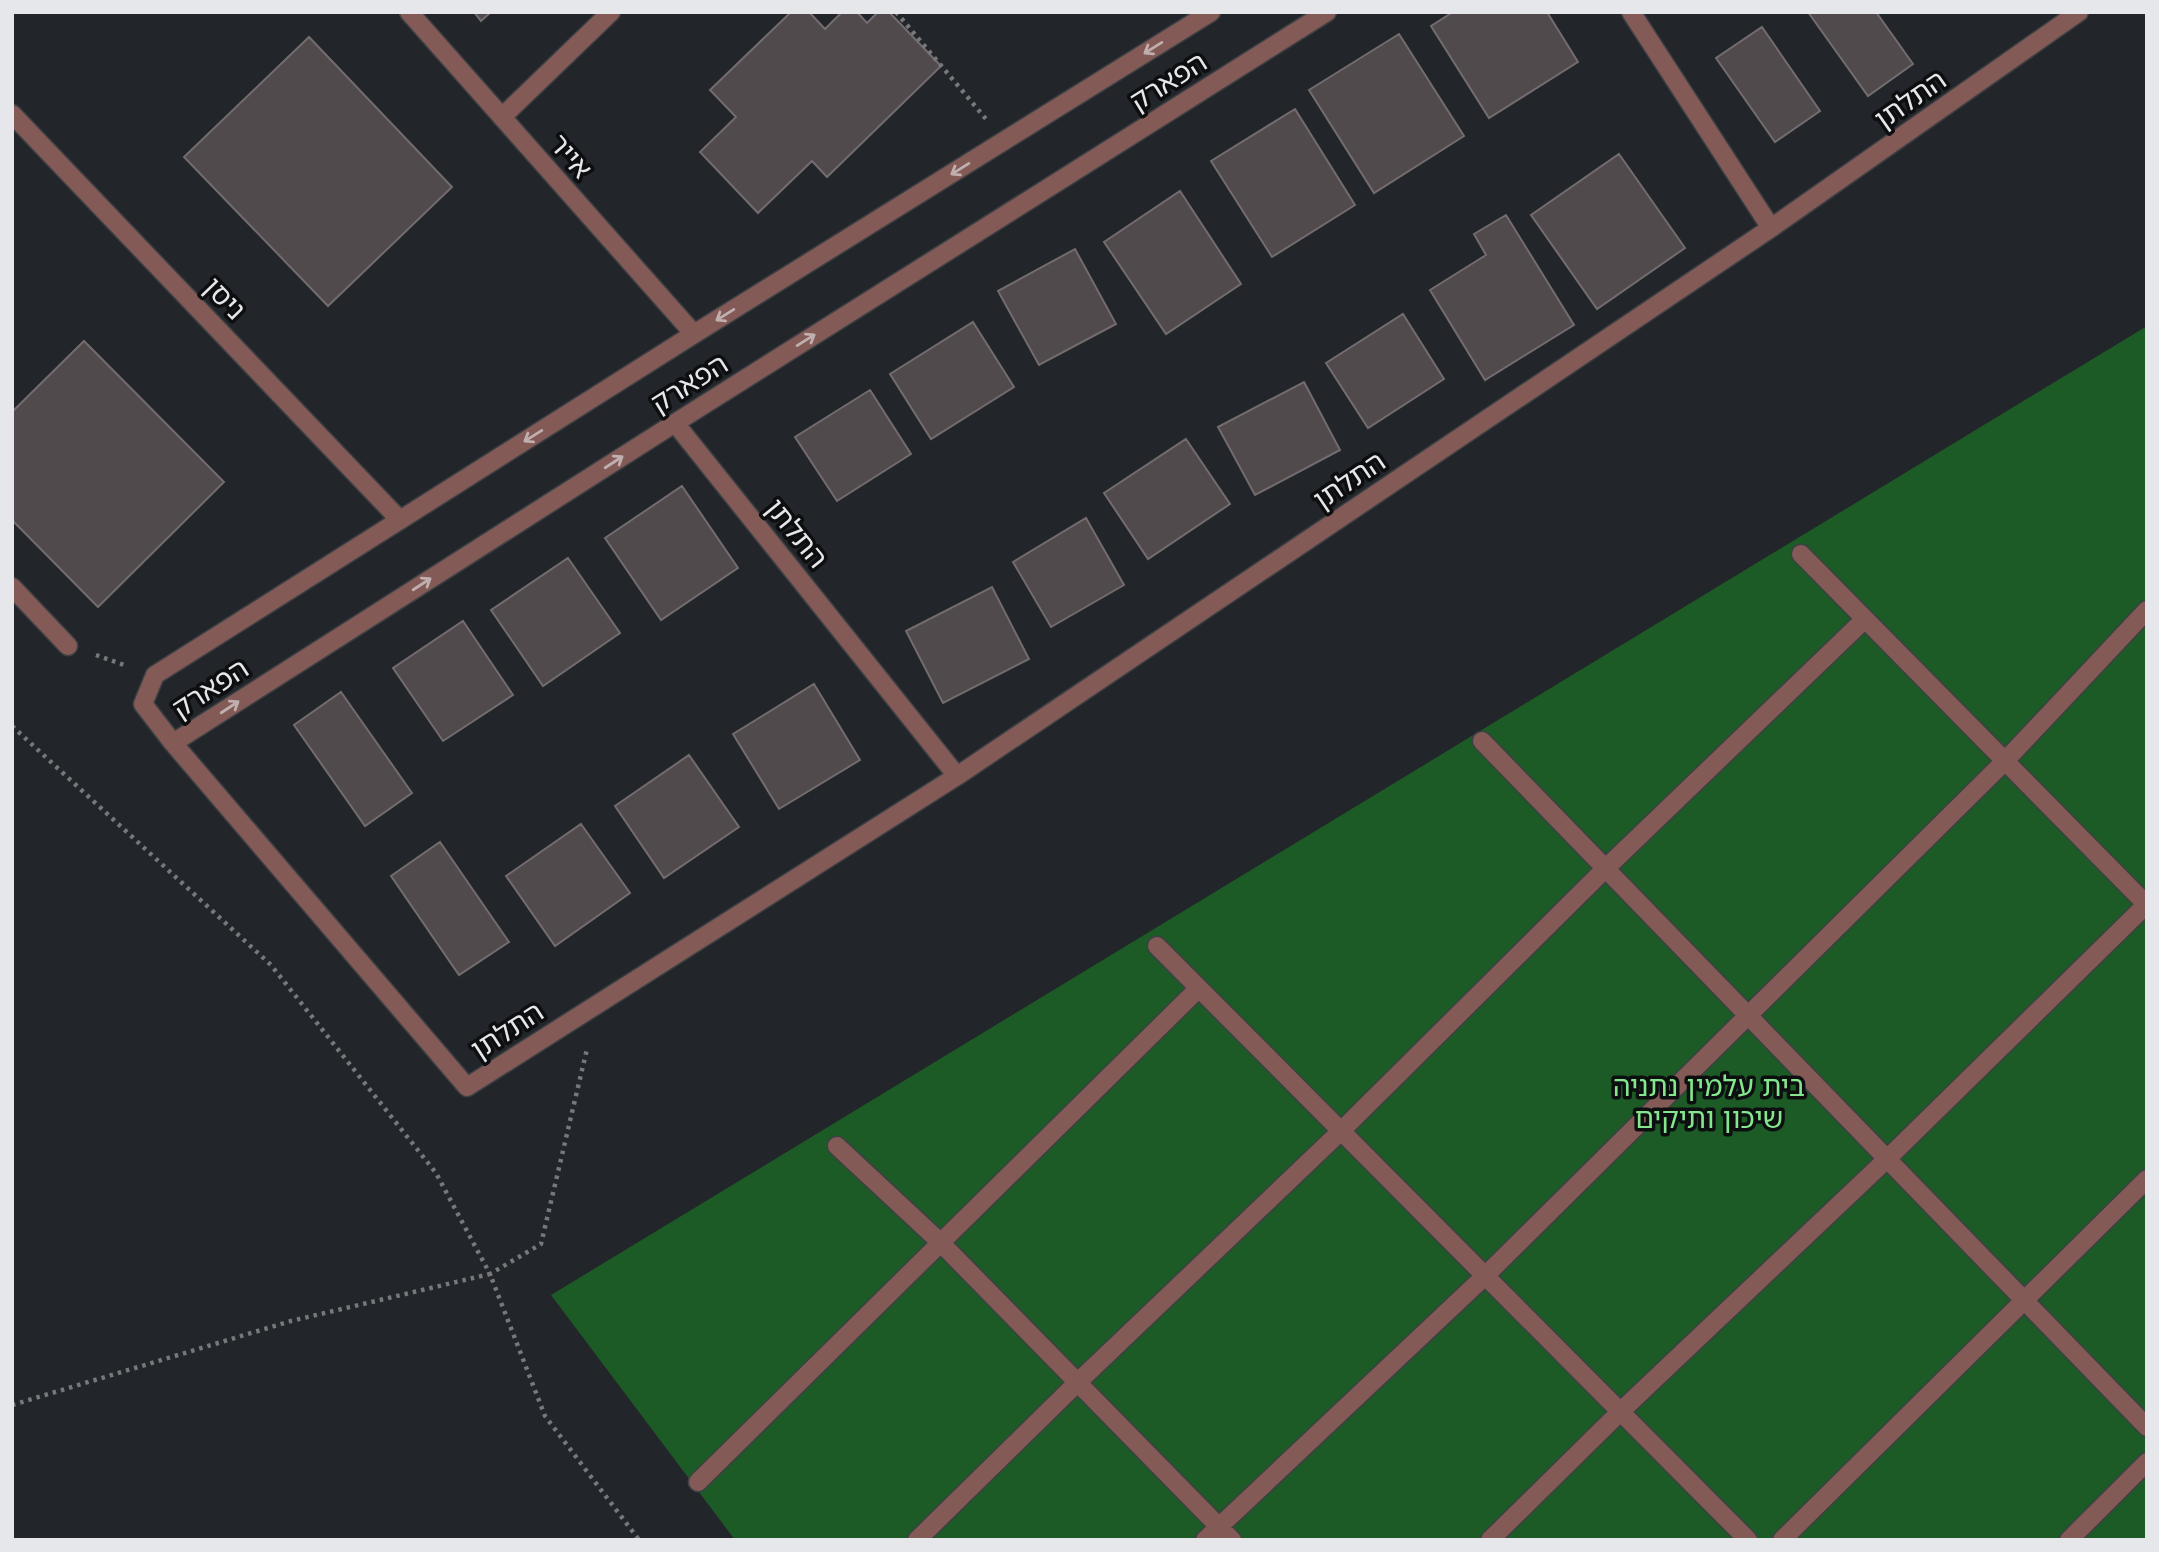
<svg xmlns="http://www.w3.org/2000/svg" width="2159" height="1552" font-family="Jost,'Noto Sans Hebrew',sans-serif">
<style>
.green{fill:#1c5a26}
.building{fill:#504a4c;stroke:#736c6e;stroke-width:2}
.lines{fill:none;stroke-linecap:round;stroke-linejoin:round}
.service-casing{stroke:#3d4044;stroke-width:21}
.minor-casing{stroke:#3d4044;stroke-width:21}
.path{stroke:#76787c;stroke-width:4.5;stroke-dasharray:3.5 5;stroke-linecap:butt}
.service{stroke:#845a56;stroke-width:18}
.minor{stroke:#845a56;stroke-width:18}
.oneway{stroke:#bfafaf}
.labels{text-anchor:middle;stroke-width:7;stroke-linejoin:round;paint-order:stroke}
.street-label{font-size:28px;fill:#e6e7ea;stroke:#0d0e10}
.park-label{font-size:28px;fill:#84e78d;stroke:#0d0e10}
</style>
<rect width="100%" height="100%" fill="#222529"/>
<path class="green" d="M2147,326V1540H735L551,1295Z"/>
<path class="building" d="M474,12H491L481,21Z
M791,12H809L825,29L842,12H857L867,23L878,12H889L941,66L827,177L812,161L758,213L700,152L736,117L710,90Z
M1453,12H1547L1578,62L1489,118L1431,26Z
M1808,12H1876L1913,64L1868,96Z
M1762,27L1820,111L1775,142L1716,58Z
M1399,34L1464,136L1374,193L1309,90Z
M309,37L452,187L328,306L184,157Z
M1295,109L1355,205L1272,257L1211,161Z
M1619,154L1685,248L1597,309L1531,215Z
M1180,191L1241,284L1166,334L1104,242Z
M1506,215L1574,325L1485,380L1430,290L1486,255L1474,234Z
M1075,249L1116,324L1039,365L998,291Z
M1403,314L1444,379L1368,428L1326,363Z
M973,322L1014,387L931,439L890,374Z
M84,341L224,482L98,607L12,520V412Z
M1304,382L1340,450L1255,495L1218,427Z
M870,390L911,454L837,501L795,437Z
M1186,439L1230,504L1148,559L1104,493Z
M682,486L738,568L661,620L605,538Z
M1086,518L1124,585L1051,627L1013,562Z
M568,558L620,633L543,686L491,610Z
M992,587L1029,659L943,703L906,631Z
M463,621L513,695L443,741L393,668Z
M814,684L860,760L779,809L733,734Z
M341,692L412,793L365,826L294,725Z
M689,755L739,827L664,878L615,806Z
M581,824L630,893L555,946L506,876Z
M440,842L509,942L459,975L391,876Z"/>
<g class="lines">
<defs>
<path id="service" d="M12,114L400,520
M502,117L611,12
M1801,554L2147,905
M1482,741L2147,1427
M1157,946L1748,1540
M837,1146L940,1242L1232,1540
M698,1482L1199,988
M917,1540L1077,1383L1341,1131L1605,869L1865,619
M1205,1540L1485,1276L2005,761L2147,610
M1490,1540L1620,1412L1887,1159L2147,904
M1782,1540L2147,1179
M2069,1540L2147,1462"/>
<path id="minor" d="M409,12L694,334
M1211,12L694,334L155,675L143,704L173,743L467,1087L957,776L1771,228L2079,12
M1631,12L1771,228
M675,423L957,776
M12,587L68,646
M173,743L675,423L1327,12"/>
</defs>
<use href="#service" class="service-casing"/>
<use href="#minor" class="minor-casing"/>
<path class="path" d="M896,12L986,119
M96,655L127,666
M12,726L271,965L436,1173L490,1274L541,1244L587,1049
M12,1405L291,1321L490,1274L545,1416L639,1540"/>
<use href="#service" class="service"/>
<use href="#minor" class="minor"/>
</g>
<defs><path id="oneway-shaft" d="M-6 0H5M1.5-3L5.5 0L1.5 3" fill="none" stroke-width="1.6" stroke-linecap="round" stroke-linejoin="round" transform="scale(1.75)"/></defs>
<g class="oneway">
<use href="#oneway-shaft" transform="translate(1153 48) rotate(148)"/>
<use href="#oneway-shaft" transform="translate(960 169) rotate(148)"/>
<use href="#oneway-shaft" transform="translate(725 315) rotate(148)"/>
<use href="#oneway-shaft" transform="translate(806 340) rotate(-32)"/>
<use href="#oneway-shaft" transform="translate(533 436) rotate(148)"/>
<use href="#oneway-shaft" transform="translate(614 462) rotate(-33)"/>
<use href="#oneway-shaft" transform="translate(422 584) rotate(-33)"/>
<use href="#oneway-shaft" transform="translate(230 707) rotate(-33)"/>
</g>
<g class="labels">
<g class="street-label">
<text transform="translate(1168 81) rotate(-32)" y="10">הפארק</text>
<text transform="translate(1910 99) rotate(-35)" y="10">התלתן</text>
<text transform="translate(571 156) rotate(49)" y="10">אייר</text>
<text transform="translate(225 298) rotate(46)" y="10">ניסן</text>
<text transform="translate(689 383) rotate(-32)" y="10">הפארק</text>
<text transform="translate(1349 480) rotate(-34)" y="10">התלתן</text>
<text transform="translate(797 533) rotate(51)" y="10">התלתן</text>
<text transform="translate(210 688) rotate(-33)" y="10">הפארק</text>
<text transform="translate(507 1030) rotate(-33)" y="10">התלתן</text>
</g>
<g class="park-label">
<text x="1709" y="1096">בית עלמין נתניה<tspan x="1709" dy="32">שיכון ותיקים</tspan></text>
</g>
</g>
<rect width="2159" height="1552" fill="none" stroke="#e6e7ea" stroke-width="28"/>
</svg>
